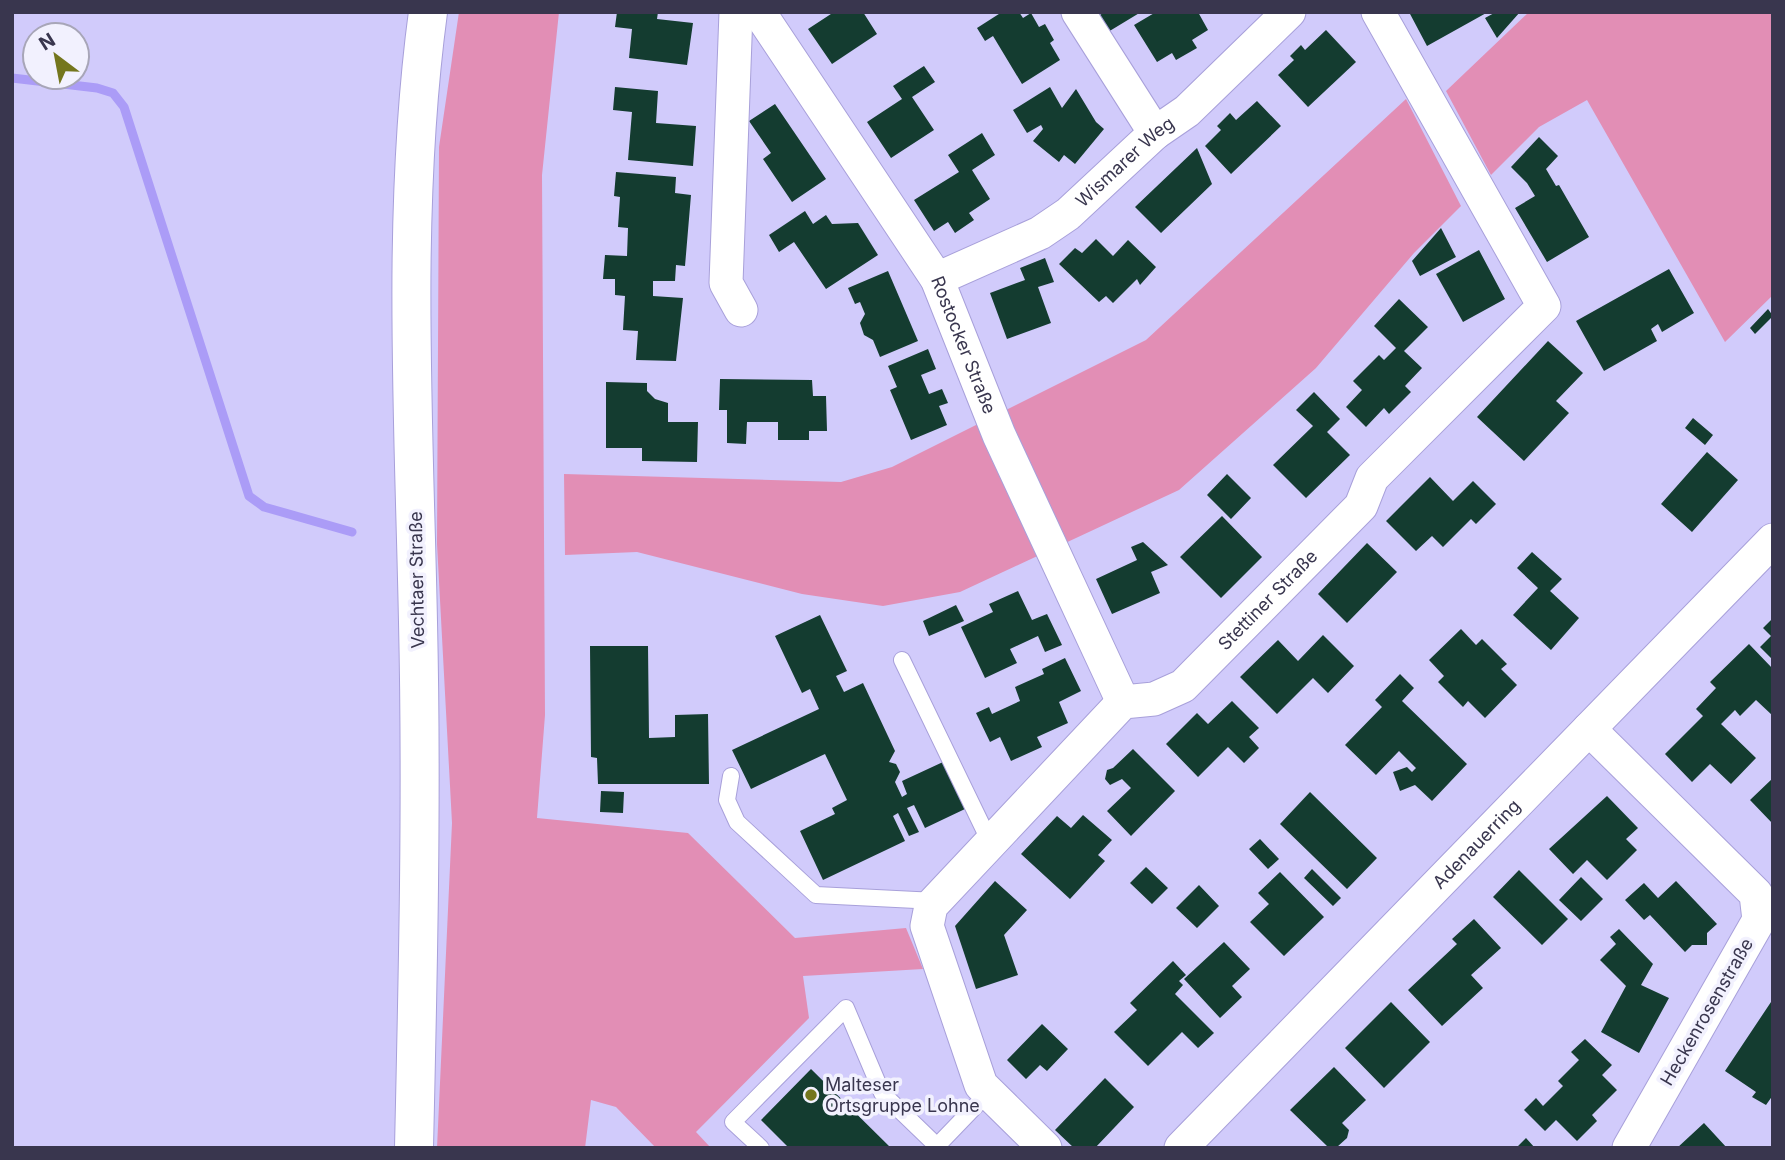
<svg xmlns="http://www.w3.org/2000/svg" width="1785" height="1160" font-family="Inter,sans-serif">
<style>
.green{fill:#e28eb5}
.lines{fill:none;stroke-linecap:round;stroke-linejoin:round}
.stream{stroke:#ab9cf7;stroke-width:9}
.building{fill:#143c30}
.lane-casing{stroke:#a8a0da;stroke-width:18}
.street-casing{stroke:#a8a0da;stroke-width:35}
.secondary-casing{stroke:#a8a0da;stroke-width:40}
.lane{stroke:#fff;stroke-width:16}
.street{stroke:#fff;stroke-width:33}
.secondary{stroke:#fff;stroke-width:38}
.poi-dot{fill:#74761d;stroke:#f2f1fe;stroke-width:2.5}
.labels{text-anchor:middle;stroke-width:7;stroke-linejoin:round;paint-order:stroke}
.street-label{font-size:18px;fill:#39364e;stroke:#f2f1fe}
.poi-label{font-size:18px;fill:#39364e;stroke:#f2f1fe;text-anchor:start}
</style>
<rect width="100%" height="100%" fill="#d1cbfb"/>
<path class="green" d="M459,12H559L542,175L545,715L537,818L688,833L795,938L906,928L923,969L803,976L809,1018L696,1132L711,1148H656L616,1107L591,1100L585,1148H437L452,823L437,544L439,147Z
M1529,12H1773V295L1725,342L1587,100L1539,127L1491,175L1446,91Z
M1406,99L1461,206L1414,253L1316,368L1179,490L960,592L883,606L802,594L637,552L565,555L564,474L841,482L892,467L1146,340Z"/>
<g class="lines">
<path class="stream" d="M12,78L97,88L113,93L124,107L249,496L264,507L352,532"/>
</g>
<path class="building" d="M617,12H658L657,19L693,23L687,65L629,58L632,29L615,27Z
M834,12H863L877,34L832,64L808,29Z
M1002,12H1019L1023,18L1031,13L1039,27L1045,24L1054,40L1050,43L1060,60L1022,84L993,36L985,41L977,28Z
M1105,12H1141L1108,32L1098,16Z
M1156,12H1198L1208,30L1192,40L1197,48L1176,60L1172,53L1157,62L1134,25Z
M1409,12H1488L1427,46Z
M1496,12H1520L1497,38L1485,18Z
M1326,30L1356,62L1308,107L1278,75L1294,60L1290,56L1301,45L1305,50Z
M924,66L935,82L912,97L934,130L891,158L867,122L902,99L893,86Z
M615,87L658,91L656,123L696,126L693,166L628,160L632,112L613,110Z
M1050,87L1062,108L1076,89L1096,122L1104,129L1075,164L1064,155L1059,162L1033,141L1043,129L1041,125L1027,133L1013,110Z
M1257,101L1281,126L1231,174L1205,146L1221,130L1217,126L1230,113L1236,120Z
M775,104L826,179L792,202L763,159L771,153L749,121Z
M982,133L995,155L972,170L990,199L969,213L974,220L955,233L948,222L934,231L914,200L959,172L948,155Z
M1539,137L1558,156L1546,169L1556,186L1559,185L1589,237L1547,262L1515,208L1535,196L1527,183L1511,167Z
M1197,148L1212,184L1161,233L1135,207Z
M616,172L676,177L675,193L691,195L685,266L676,265L675,281H653V296L683,298L676,361L636,360L638,331L623,330L625,296L615,295V279H603L605,255L627,256L628,228L618,227L620,197L614,196Z
M805,211L813,224L826,215L832,224L858,223L878,255L826,289L794,242L779,252L769,235Z
M1441,228L1456,257L1420,276L1412,261Z
M1096,239L1113,256L1128,240L1156,267L1140,285L1137,279L1113,303L1106,296L1099,302L1059,264L1075,248L1082,253Z
M1479,250L1505,299L1463,322L1436,274Z
M1045,258L1054,282L1038,287L1051,323L1007,339L990,293L1025,280L1020,268Z
M1669,269L1694,313L1662,332L1658,324L1651,329L1657,341L1604,371L1576,321Z
M888,271L918,341L880,357L873,340L864,335L860,323L865,314L860,302L855,304L848,288Z
M1399,299L1428,327L1404,351L1422,368L1405,386L1411,392L1389,414L1384,408L1366,427L1346,407L1362,390L1353,381L1379,355L1384,360L1396,348L1374,326Z
M1768,309L1773,316L1755,334L1750,328Z
M1548,341L1583,373L1556,401L1569,413L1524,461L1477,417Z
M928,349L936,369L921,375L929,394L942,389L948,403L939,406L947,425L911,440L890,390L897,387L888,366Z
M720,379L812,380L813,396H826L827,431H809V440H778V422H747L746,444L727,443V410H719Z
M606,382L647,383V391L655,399L668,403V422H698L697,462L642,461V448H606Z
M1314,392L1340,419L1327,432L1350,455L1306,498L1273,465L1313,426L1296,410Z
M1693,418L1713,435L1705,445L1685,428Z
M1707,452L1738,480L1692,532L1661,504Z
M1227,474L1251,498L1231,519L1207,495Z
M1430,477L1453,501L1473,481L1496,504L1476,524L1471,519L1443,547L1432,536L1416,551L1386,521Z
M1222,516L1262,557L1221,598L1180,557Z
M1143,542L1168,565L1151,572L1160,593L1112,614L1096,579L1137,560L1131,547Z
M1367,543L1397,572L1347,623L1318,594Z
M1532,552L1562,579L1550,591L1579,618L1551,650L1513,615L1538,588L1517,568Z
M1018,591L1032,620L1047,614L1062,645L1045,652L1038,636L1010,649L1017,663L985,678L961,627L993,612L989,604Z
M956,605L964,621L929,636L923,621Z
M820,615L847,671L836,676L844,692L863,683L895,751L889,762L896,764L900,772L895,782L902,797L907,794L902,781L943,762L965,809L925,828L914,805L907,808L919,832L909,836L898,813L893,816L905,841L823,880L800,831L835,814L832,808L847,800L825,754L751,789L732,750L819,709L810,689L802,693L775,636Z
M1773,618V660L1760,647L1771,636L1763,628Z
M1461,629L1476,645L1482,639L1507,664L1501,669L1517,685L1485,718L1468,701L1463,707L1438,682L1444,676L1429,660Z
M1323,635L1354,666L1328,693L1313,678L1277,714L1240,677L1278,640L1298,661Z
M1749,644L1773,669V716L1756,700L1740,716L1735,710L1721,724L1756,758L1731,784L1710,764L1692,782L1665,754L1703,716L1696,709L1716,688L1710,682Z
M590,646H648L649,738L675,737V715L708,714L709,784H598L597,758L591,757Z
M1065,658L1081,691L1059,702L1068,723L1037,737L1042,747L1011,761L1000,737L990,742L976,713L989,707L992,714L1020,701L1015,687L1044,674L1042,669Z
M1400,674L1414,688L1402,701L1467,764L1432,801L1415,785L1400,791L1393,772L1407,767L1412,772L1416,768L1399,751L1376,775L1345,745L1382,707L1375,700Z
M1232,701L1259,728L1249,737L1259,748L1244,763L1228,747L1198,777L1166,744L1197,713L1208,724Z
M1133,749L1175,791L1131,836L1107,811L1131,788L1122,779L1110,785L1105,779L1107,770L1113,768Z
M1773,778V824L1750,800Z
M601,791L624,792L623,813L600,812Z
M1310,792L1377,858L1347,889L1280,824Z
M1607,796L1638,828L1626,839L1637,850L1607,880L1587,860L1573,874L1549,849Z
M1083,815L1112,840L1098,855L1105,861L1070,899L1021,854L1057,816L1071,828Z
M1260,839L1279,859L1268,869L1249,849Z
M1146,867L1168,888L1152,904L1130,883Z
M1312,869L1341,898L1333,906L1304,878Z
M1519,870L1568,919L1542,945L1493,897Z
M1280,872L1324,917L1284,956L1250,922L1269,904L1258,893Z
M1581,877L1603,899L1581,921L1559,900Z
M995,881L1027,910L1004,935L1018,975L976,989L955,926Z
M1676,881L1717,924L1707,933V945H1692L1685,952L1650,915L1644,920L1625,900L1644,883L1658,898Z
M1199,885L1219,906L1197,928L1176,908Z
M1474,919L1501,948L1471,975L1483,988L1442,1026L1408,990L1457,944L1452,939Z
M1619,929L1653,964L1641,985L1669,998L1639,1053L1601,1032L1626,986L1600,960L1616,944L1610,937Z
M1224,942L1250,969L1232,986L1242,997L1220,1018L1184,979Z
M1173,961L1186,975L1179,981L1183,985L1175,994L1214,1033L1198,1048L1182,1032L1148,1066L1114,1032L1137,1010L1130,1003Z
M1773,999V1095L1766,1105L1752,1097L1756,1092L1725,1071Z
M1391,1002L1430,1042L1384,1088L1345,1048Z
M1042,1024L1068,1049L1047,1071L1040,1065L1026,1079L1007,1060Z
M1585,1039L1612,1065L1602,1075L1617,1090L1592,1115L1597,1121L1577,1141L1556,1120L1545,1131L1524,1110L1536,1098L1543,1106L1563,1086L1558,1081L1579,1060L1571,1052Z
M1334,1067L1366,1100L1342,1123L1349,1130L1347,1138L1337,1147L1327,1146L1290,1110Z
M811,1069L891,1148H789L761,1120Z
M1105,1078L1134,1107L1095,1148H1074L1055,1130Z
M1704,1123L1727,1148H1677Z
M1526,1138L1535,1148H1516Z"/>
<g class="lines">
<defs>
<path id="lane" d="M902,660L990,842
M731,776L727,800L737,822L816,895L936,901
M761,1148L733,1122L846,1008L882,1093L937,1146L988,1093"/>
<g id="street">
<path d="M736,12L726,283L741,310"/>
<path id="s1" d="M759,12L937,279L999,435L1123,702"/>
<path d="M1078,12L1155,133"/>
<path id="s2" d="M937,279L1040,233L1068,214L1155,133L1187,111L1289,12"/>
<path d="M1589,729L1756,894L1759,920L1629,1148"/>
<path id="s3" d="M1045,1148L981,1085L927,926L931,906L1123,702L1154,699L1183,686L1361,506L1372,478L1544,306L1378,12"/>
<path id="s4" d="M1181,1148L1773,540"/>
</g>
<path id="secondary" d="M414,1148C418,972 422,798 418,622C414,421 401,212 428,12"/>
</defs>
<use href="#lane" class="lane-casing"/>
<use href="#street" class="street-casing"/>
<use href="#secondary" class="secondary-casing"/>
<use href="#lane" class="lane"/>
<use href="#street" class="street"/>
<use href="#secondary" class="secondary"/>
</g>
<circle class="poi-dot" cx="811" cy="1095" r="7"/>
<g class="labels">
<g class="street-label">
<text dy="6" stroke="none"><textPath href="#s2" startOffset="224">Wismarer Weg</textPath></text>
<text dy="6" stroke="none"><textPath href="#s1" startOffset="392">Rostocker Straße</textPath></text>
<text transform="translate(417 580) rotate(-91)" y="6">Vechtaer Straße</text>
<text dy="6" stroke="none"><textPath href="#s3" startOffset="742">Stettiner Straße</textPath></text>
<text dy="6" stroke="none"><textPath href="#s4" startOffset="424">Adenauerring</textPath></text>
<text transform="translate(1707 1012) rotate(-60)" y="6">Heckenrosenstraße</text>
</g>
<g class="poi-label">
<text x="825" y="1091">Malteser<tspan x="825" dy="21">Ortsgruppe Lohne</tspan></text>
</g>
</g>
<rect width="1785" height="1160" fill="none" stroke="#39364e" stroke-width="28"/>
<g transform="translate(56 56) rotate(328)"><circle r="33" fill="#f2f1fe" stroke="#a8a6b8" stroke-width="2"/>
<path d="M0-5L12 26L0 18L-12 26Z" fill="#74761d"/>
<text y="-10" font-size="19" font-weight="bold" text-anchor="middle" fill="#39364e">N</text>
</g>
</svg>
